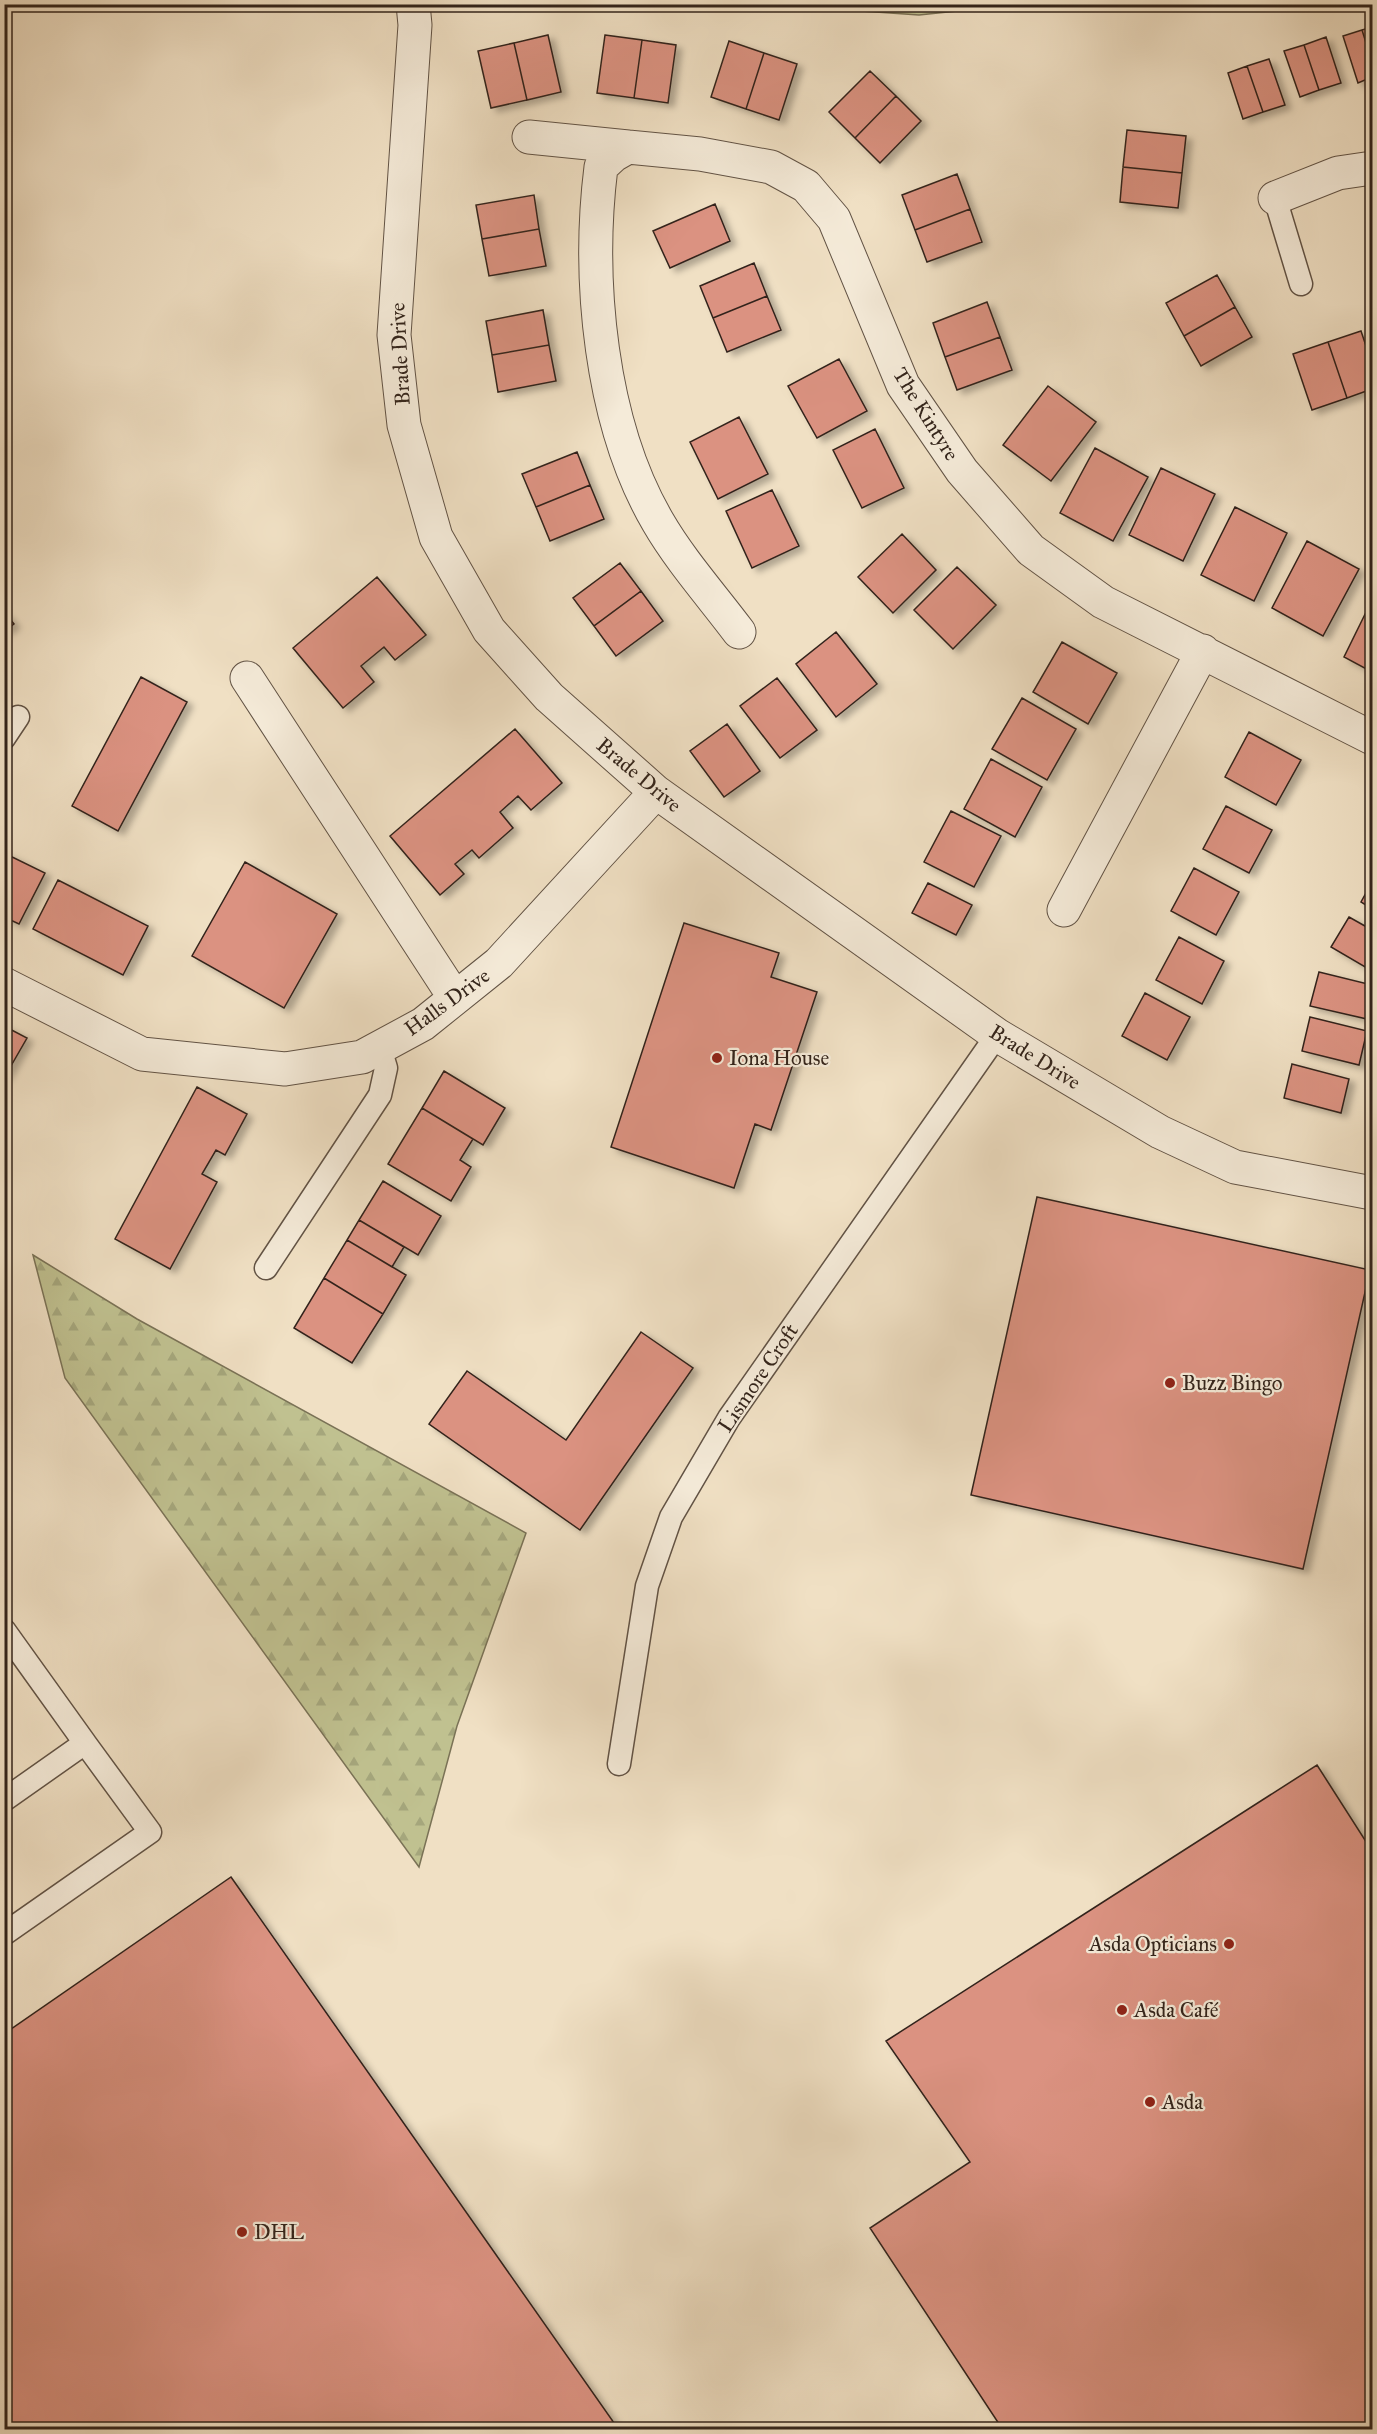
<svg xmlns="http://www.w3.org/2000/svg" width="1377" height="2434" font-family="'IM FELL Great Primer',serif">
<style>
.grass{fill:url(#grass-dots);stroke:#7a7256;stroke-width:1.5}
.forest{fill:url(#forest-firs);stroke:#7a7256;stroke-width:1.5}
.building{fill:#db9281;stroke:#33241b;stroke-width:1.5;filter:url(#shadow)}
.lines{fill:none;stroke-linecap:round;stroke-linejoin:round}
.service-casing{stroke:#625345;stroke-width:25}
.minor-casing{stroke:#625345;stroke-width:35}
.service{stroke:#f5ebd9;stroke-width:22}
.minor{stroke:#f5ebd9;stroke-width:33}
.poi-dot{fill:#8f2418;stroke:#f5ebd9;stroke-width:2}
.labels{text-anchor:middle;stroke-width:4.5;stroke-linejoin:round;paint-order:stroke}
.street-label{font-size:21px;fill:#33241b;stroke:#f5ebd9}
.poi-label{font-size:21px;fill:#33241b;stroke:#f5ebd9;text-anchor:start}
</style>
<defs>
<pattern id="grass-dots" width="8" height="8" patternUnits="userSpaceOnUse" patternTransform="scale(1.5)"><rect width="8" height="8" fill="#c0c190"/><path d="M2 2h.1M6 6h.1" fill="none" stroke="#a5a67c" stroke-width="1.8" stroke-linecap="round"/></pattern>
<pattern id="forest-firs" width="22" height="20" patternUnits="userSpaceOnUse" patternTransform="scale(1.5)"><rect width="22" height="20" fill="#c0c190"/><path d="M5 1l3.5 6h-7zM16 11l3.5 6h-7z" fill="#a5a67c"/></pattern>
<filter id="shadow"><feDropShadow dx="6" dy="4" stdDeviation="3" flood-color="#0004"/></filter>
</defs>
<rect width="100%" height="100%" fill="#f0e0c4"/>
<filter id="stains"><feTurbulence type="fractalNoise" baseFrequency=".00333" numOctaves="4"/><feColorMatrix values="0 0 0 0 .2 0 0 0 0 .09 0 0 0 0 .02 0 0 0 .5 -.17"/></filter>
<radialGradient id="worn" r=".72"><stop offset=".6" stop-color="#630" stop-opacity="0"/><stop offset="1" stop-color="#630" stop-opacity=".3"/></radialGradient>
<path class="grass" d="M834,4H1014V5L919,15L833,9Z"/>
<path class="forest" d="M33,1255L137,1319L526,1533L457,1726L419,1867L65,1378Z"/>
<path class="building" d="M1372,27V62L1362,30Z
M1362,30L1372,62V77L1358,83L1343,36Z
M548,35L561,92L527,100L514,43Z
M605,35L642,40L634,98L597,93Z
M1326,37L1341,83L1319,90L1304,45Z
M642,40L676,45L668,103L634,98Z
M729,41L764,53L746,109L711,97Z
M514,43L527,100L491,108L478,51Z
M1304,45L1319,90L1300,97L1284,51Z
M764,53L797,64L779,120L746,109Z
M1269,59L1285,105L1263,112L1247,66Z
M1247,66L1263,112L1243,119L1228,73Z
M870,71L896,96L855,138L829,112Z
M896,96L921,121L880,163L855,138Z
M1127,130L1186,136L1182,173L1123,167Z
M1123,167L1182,173L1178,208L1120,202Z
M957,174L970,209L915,230L902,195Z
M534,195L539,229L482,239L476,205Z
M715,204L730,241L670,268L653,231Z
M970,209L982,242L927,262L915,230Z
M539,229L546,266L489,276L482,239Z
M754,263L767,296L713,318L700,286Z
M1217,275L1235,307L1184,336L1166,303Z
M767,296L781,330L727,352L713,318Z
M987,302L1000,337L945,357L933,323Z
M1235,307L1252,337L1201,366L1184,336Z
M543,310L549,345L492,355L486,321Z
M1361,331L1372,364V389L1347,398L1328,342Z
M1000,337L1012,370L957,390L945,357Z
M1328,342L1347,398L1312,410L1293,354Z
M549,345L556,381L498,392L492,355Z
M839,359L867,411L817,438L788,386Z
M1048,386L1096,422L1051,481L1003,445Z
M739,417L768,474L718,499L690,442Z
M875,429L904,488L862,508L833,450Z
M1095,448L1148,477L1113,541L1060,513Z
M577,452L590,485L536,507L522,474Z
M1161,468L1215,494L1183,561L1129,535Z
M590,485L604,519L550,541L536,507Z
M772,490L799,546L752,568L726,511Z
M1235,507L1287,533L1254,601L1201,575Z
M902,534L936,570L893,613L858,577Z
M1307,541L1359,569L1323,636L1272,608Z
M620,563L641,591L594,626L573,598Z
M957,567L996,605L953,649L914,610Z
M377,577L426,635L395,660L384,647L361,666L374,682L343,708L293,648Z
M641,591L663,621L616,656L594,626Z
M1372,600V672L1344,657Z
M4,612L14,624L4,632Z
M836,632L877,684L836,717L796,664Z
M1062,642L1117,673L1088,724L1033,692Z
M141,677L187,702L118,831L72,806Z
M777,678L817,730L780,758L740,706Z
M1022,698L1076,729L1047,780L992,749Z
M727,724L760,771L724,797L690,751Z
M515,729L562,783L531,810L518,796L500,812L513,828L479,858L472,850L455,864L464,874L440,895L390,836Z
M1249,732L1301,760L1276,805L1225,777Z
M991,759L1042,787L1015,837L964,809Z
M1226,806L1272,830L1249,873L1203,849Z
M951,811L1001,836L974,887L924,862Z
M4,853L45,873L19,924L4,917Z
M245,862L337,914L284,1008L192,956Z
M1194,868L1239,892L1216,935L1171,911Z
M58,880L148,926L123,975L33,929Z
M1372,882V909L1361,902Z
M928,883L972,905L956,935L912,913Z
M1349,917L1372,930V971L1331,947Z
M684,923L779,953L771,977L817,992L771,1130L755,1124L734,1188L611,1147Z
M1179,937L1224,961L1202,1004L1156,980Z
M1319,972L1372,985L1367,1019L1310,1006Z
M1145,993L1190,1017L1167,1060L1122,1036Z
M1310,1017L1367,1031L1359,1065L1302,1051Z
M4,1026L27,1038L4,1078Z
M1292,1064L1349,1079L1341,1113L1284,1098Z
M444,1071L505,1108L483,1145L422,1108Z
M197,1087L247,1114L225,1155L216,1150L202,1174L217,1182L170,1269L115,1239Z
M422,1108L473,1139L460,1160L471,1167L451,1201L388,1164Z
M383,1181L441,1216L418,1255L359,1220Z
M1037,1197L1370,1270L1303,1569L971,1495Z
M359,1220L404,1247L392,1267L347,1240Z
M347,1240L406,1275L383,1314L324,1278Z
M324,1278L383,1314L352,1363L294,1328Z
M641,1332L693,1368L580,1530L429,1424L467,1371L566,1440Z
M1317,1765L1372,1851V2430H1003L870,2228L970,2162L886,2041Z
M231,1877L619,2430H4V2034Z"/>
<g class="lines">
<defs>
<path id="service" d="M1275,198L1301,284
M4,738L18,717
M266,1268L380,1095L386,1068L380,1048
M4,1630L85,1743L4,1800
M619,1764L647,1586L671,1517L729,1418L997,1035
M4,1934L150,1832L85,1743"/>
<path id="minor" d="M413,4L415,25L394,335L404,425L436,537L489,630L549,697L656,792L997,1035L1160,1132L1235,1167L1372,1193
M529,137L628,147
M1275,198L1338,173L1372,168
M739,632C712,596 680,560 658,522C600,423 587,279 601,167L614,155L628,147L700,154L771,167L806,186L834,219L903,385L962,471L1031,550L1103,602L1372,738
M247,678L455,998
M1064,910L1203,651
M4,984L142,1054L285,1069L362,1057L423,1024L499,963L656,792"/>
</defs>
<use href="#service" class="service-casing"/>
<use href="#minor" class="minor-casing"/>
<use href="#service" class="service"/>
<use href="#minor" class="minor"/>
</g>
<g class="poi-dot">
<circle cx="717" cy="1058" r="6"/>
<circle cx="1170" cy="1383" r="6"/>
<circle cx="1229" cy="1944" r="6"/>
<circle cx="1122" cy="2010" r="6"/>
<circle cx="1150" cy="2102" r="6"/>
<circle cx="242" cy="2232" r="6"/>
</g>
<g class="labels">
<g class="street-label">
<text transform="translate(400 354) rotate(-93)" y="7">Brade Drive</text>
<text transform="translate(926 414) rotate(58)" y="7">The Kintyre</text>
<text transform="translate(639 775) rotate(40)" y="7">Brade Drive</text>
<text transform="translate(447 1002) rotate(-36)" y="7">Halls Drive</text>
<text transform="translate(1035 1057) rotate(32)" y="7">Brade Drive</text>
<text transform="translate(758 1378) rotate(-56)" y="7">Lismore Croft</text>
</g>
<g class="poi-label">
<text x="729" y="1065">Iona House</text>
<text x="1182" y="1390">Buzz Bingo</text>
<text x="1217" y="1951" text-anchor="end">Asda Opticians</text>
<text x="1134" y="2017">Asda Café</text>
<text x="1162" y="2109">Asda</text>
<text x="254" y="2239">DHL</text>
</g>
</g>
<rect width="1377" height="2434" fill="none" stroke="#f0e0c4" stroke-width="24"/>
<rect x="6" y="6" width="1365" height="2422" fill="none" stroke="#33241b" stroke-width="3"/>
<rect x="12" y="12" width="1353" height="2410" fill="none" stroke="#33241b" stroke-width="1.5"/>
<rect width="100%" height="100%" filter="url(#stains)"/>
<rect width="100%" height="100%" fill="url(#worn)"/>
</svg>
